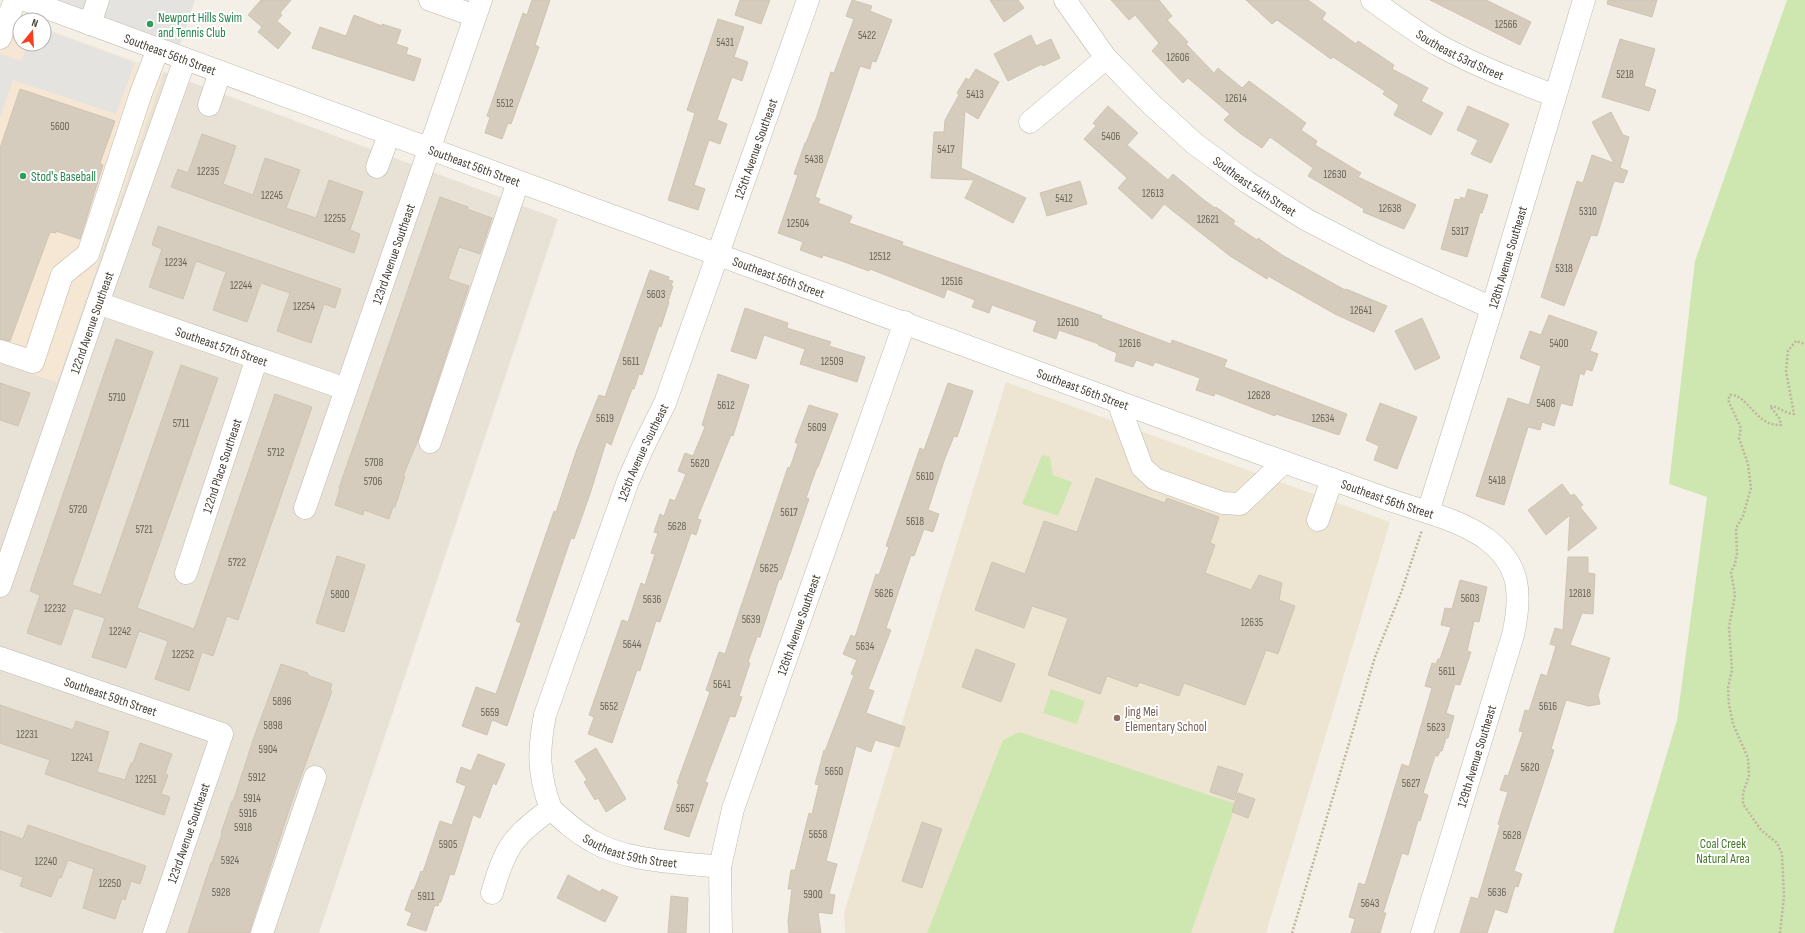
<svg xmlns="http://www.w3.org/2000/svg" width="1805" height="933" font-family="'Sofia Sans Condensed',sans-serif">
<style>
.residential{fill:#e8e2d6}
.commercial{fill:#f5e7d3}
.education{fill:#ede5d2}
.green{fill:#cee7b1}
.parking{fill:#e5e3e0}
.building{fill:#d5ccbd;stroke:#d0c4b1}
.lines{fill:none;stroke-linecap:round;stroke-linejoin:round}
.minor-casing{stroke:#bfb8aa;stroke-width:23}
.path{stroke:#c1b49c;stroke-width:2.5;stroke-dasharray:2 2;stroke-linecap:butt}
.minor{stroke:#fff;stroke-width:22}
.leisure-dot{fill:#2e9e5b;stroke:#fff;stroke-width:1.5}
.education-dot{fill:#8d6e63;stroke:#fff;stroke-width:1.5}
.labels{text-anchor:middle;stroke-width:4;stroke-linejoin:round;paint-order:stroke}
.number-label{font-size:11px;fill:#6a6458}
.leisure-label{font-size:13px;fill:#27864d;stroke:#fff;text-anchor:start}
.street-label{font-size:13px;fill:#474137;stroke:#fff}
.education-label{font-size:13px;fill:#785e54;stroke:#fff;text-anchor:start}
.park-label{font-size:13px;fill:#47782a;stroke:#fff}
</style>
<rect width="100%" height="100%" fill="#f4f0e8"/>
<path class="residential" d="M164,72L558,219L319,933H4L0,931V363L57,382Z"/>
<path class="commercial" d="M0,12L21,20L20,44H44V28L164,72L57,382L0,363Z"/>
<path class="education" d="M1006,382L1390,522L1266,933H845L844,913Z"/>
<path class="green" d="M1787,0H1805V933H1613L1677,720L1707,497L1669,484L1695,261Z
M1042,455L1050,457L1053,475L1072,482L1059,514L1056,515L1022,504Z
M1051,689L1085,701L1077,724L1043,713Z
M1019,732L1236,804L1191,933H927L1003,740Z"/>
<path class="parking" d="M46,0H195L179,48Z
M44,29L135,63L116,114L13,80L0,118V54L21,61L28,44H44Z"/>
<path class="building" d="M261,0H291L280,13L282,15L277,21L291,33L278,49L258,32L262,27L248,15Z
M532,0H550L535,45L539,47L511,124L508,123L502,139L485,133L490,117L487,116L523,13L527,15Z
M740,0H770L761,24L735,15Z
M852,0L872,6L870,11L892,20L876,62L872,61L870,69L860,66L815,197L820,199L818,203L852,216L849,223L903,242L902,245L1102,316L1101,318L1171,344L1172,340L1227,360L1224,367L1347,414L1339,435L1276,414L1275,416L1215,393L1214,396L1196,390L1200,378L1155,362L1153,366L1136,360L1133,367L1115,361L1117,353L1098,345L1099,344L1059,330L1056,339L1033,331L1037,321L992,305L989,313L972,307L975,300L947,289L944,298L870,269L869,271L839,260L823,255L822,258L800,250L803,242L778,233L798,175L794,174L805,143H806L814,122H815L831,72L834,73L854,19L846,16Z
M990,0H1018L1024,8L1004,22Z
M1111,0H1159L1172,16L1167,20L1188,42L1186,44L1214,73L1218,68L1242,88L1249,81L1306,123L1301,130L1317,141L1315,145L1361,173L1358,177L1416,205L1404,229L1363,212L1364,209L1308,176L1313,168L1270,137L1262,148L1241,134L1224,120L1230,114L1188,78L1183,83L1152,51L1159,43L1135,15L1129,20Z
M1246,0H1308L1326,13L1322,19L1356,44L1358,41L1394,65L1392,69L1428,88L1421,101L1443,113L1431,135L1394,115L1399,105L1383,94L1385,91L1333,57L1331,59L1277,20L1272,24Z
M1430,0H1486L1531,22L1520,45Z
M1608,0H1657L1652,17L1607,4Z
M354,15L382,26V24L401,30L396,44L408,48L406,54L421,59L414,81L312,48L320,27L346,36Z
M718,19L744,27L734,57L748,62L742,81L732,77L717,120L727,124L720,144L709,140L694,185L705,189L698,210L668,200L695,113L687,110Z
M1031,35L1036,46L1051,39L1060,58L1043,66L1042,64L1008,81L994,54Z
M1620,39L1655,49L1644,86L1656,90L1649,111L1602,97Z
M976,69L999,82L978,119L965,111L961,168L1026,198L1013,223L965,198L974,180L931,178L934,132H944L945,120L959,95L957,93L966,78L969,80Z
M20,89L115,121L100,163L103,165L80,239L56,231V233L50,232L10,341L0,339V148Z
M1108,106L1138,133L1127,145L1168,180L1173,174L1204,200L1215,208L1216,207L1235,221L1233,224L1257,240L1258,238L1282,255L1345,290L1346,289L1387,306L1374,332L1335,314L1268,276L1267,279L1230,256L1164,204L1152,219L1118,188L1127,178L1084,139L1096,126L1093,123Z
M1468,106L1509,124L1491,163L1471,154L1478,140L1457,130Z
M1611,112L1623,135L1629,137L1620,168L1628,171L1623,183L1615,181L1613,184L1597,236L1591,235L1564,306L1541,297L1577,181L1583,183L1592,155L1614,163L1592,122Z
M202,134L236,146L223,184L253,195L265,158L300,170L286,208L316,218L329,180L363,192L350,230L360,234L354,253L171,187L178,169L188,173Z
M1080,181L1087,204L1047,216L1040,193Z
M1468,189L1488,195L1482,213H1480L1467,257L1441,249L1455,199L1460,200L1461,197L1465,199Z
M440,197L468,207L467,209L492,218L480,254L459,247L448,279L469,286L418,440L403,476H405L395,507H393L389,519L364,510L363,515L335,505L340,489L339,488Z
M158,226L341,289L335,308L324,304L311,343L277,331L290,293L261,283L247,322L213,310L226,272L196,261L183,299L149,287L162,249L152,245Z
M650,270L669,277L668,280L673,281L671,286H673L668,302H669L661,327L659,326L642,375L639,374L634,389H632L611,445L606,442L590,494L574,539L571,538L507,726L492,720L487,735L462,726L476,687L496,694L521,623L516,621L554,511L556,512L577,449L599,395L605,397Z
M745,308L788,323L787,328L831,342L829,346L865,357L857,382L800,364L805,349L764,335L756,359L731,351Z
M1549,315L1597,332L1590,351L1598,354L1592,371L1586,369L1584,375L1580,373L1572,406L1561,403L1554,426L1542,422L1540,430L1528,427L1504,505L1476,496L1508,398L1529,405L1541,366L1520,358L1530,331L1541,335Z
M1422,318L1440,358L1415,370L1395,331Z
M116,339L153,352L72,585L101,595L181,365L218,378L137,608L194,629L275,394L312,407L238,620L227,616L213,656L202,652L189,691L155,679L168,641L139,631L126,668L92,657L105,618L74,608L61,645L27,633L40,595L30,591Z
M718,374L749,385L733,436L731,435L697,519L701,520L696,535L691,533L660,622L656,621L640,671L637,670L612,743L588,734L594,717L589,715L622,620L628,622L641,583L645,585L655,554L651,553L658,533L654,532L660,514L664,516L670,499L675,501L686,474L678,471L685,453L693,456L705,427L702,425Z
M0,383L30,393L18,426L0,420Z
M948,383L973,391L957,437L954,436L944,461L928,510L939,514L933,532L924,529L914,556L911,555L886,628L891,630L868,689L874,691L866,713L905,727L899,747L875,740L871,752L856,746L826,861L837,864L829,894L835,895L832,914L818,912L821,933H789L788,921L792,889H788L791,870H795L809,813L812,814L819,785L815,784L824,750L825,751L854,675L851,674L857,660L843,654L851,635L855,637L876,574L879,575L889,547L886,546L920,448L924,450Z
M1380,403L1417,417L1397,469L1374,460L1379,446L1366,440Z
M809,405L838,414L818,467H817L806,498L809,499L781,580L779,579L760,637H757L748,662L750,663L739,696L742,697L735,717L730,716L705,782L708,783L689,837L664,829L679,784L677,783L710,692L706,690L719,652L725,654L788,467L790,468L798,444L795,442Z
M1096,478L1165,503L1167,498L1219,517L1210,543L1215,545L1205,573L1251,590L1259,575L1282,583L1279,600L1295,606L1278,654L1266,650L1245,705L1184,683L1179,696L1139,682L1137,687L1107,676L1100,694L1048,675L1068,618L1032,606L1024,628L975,610L992,562L1025,574L1044,521L1077,532Z
M1562,484L1571,496L1574,494L1583,505L1580,507L1597,528L1568,551L1570,515L1546,535L1528,510Z
M337,556L365,565L344,632L316,623Z
M1568,557H1588V573L1595,574L1593,614L1582,613L1570,645L1610,658L1598,695L1600,704L1589,706L1566,700L1551,749L1554,750L1514,871L1522,874L1518,887L1515,886L1507,913L1495,909L1487,933H1460L1471,897L1478,899L1500,825L1498,824L1508,792L1500,790L1505,775L1508,776L1523,732L1519,731L1525,710L1529,711L1541,674L1547,676L1556,646L1550,644L1555,628L1563,630Z
M1460,580L1487,587L1479,622L1474,621L1467,651L1471,652L1460,685L1455,684L1446,713L1454,716L1448,738H1446L1442,751H1440L1438,756H1435L1423,793L1428,795L1420,821L1418,820L1408,855L1402,853L1383,913H1386L1380,933H1351L1355,919L1349,917L1359,883L1365,885L1402,764L1409,767L1432,688L1425,686L1432,663L1436,664L1438,659H1440L1451,627L1441,625L1445,608L1452,609Z
M976,649L1015,664L1001,702L962,687Z
M281,664L308,673L307,675L332,684L330,690L332,691L291,804L249,933H188L211,863H212L222,834L221,833L232,801L233,802L253,740Z
M0,705L73,730L76,721L109,732L97,772L125,780L131,763H133L140,743L172,754L165,774L168,775L161,794L170,797L164,815L45,774L50,760L0,743Z
M596,748L626,799L606,812L598,798L595,800L584,782L587,780L575,761Z
M478,754L505,764L496,785L493,783L480,818L473,815L454,875L450,874L441,902H439L438,906L435,905L426,931L407,925L412,913L405,910L412,890H414L421,871L423,872L440,821L452,825L466,786L456,782L461,767L471,771Z
M1218,766L1243,774L1234,800L1210,792Z
M1238,793L1255,799L1248,818L1232,812Z
M922,822L942,829L922,888L902,881Z
M28,825L146,866L140,884L131,881L125,900L122,898L115,919L83,908L94,869L68,860L61,878L59,877L51,897L20,886L23,877L0,869V831L23,839Z
M568,875L600,892L602,889L618,897L605,922L557,898Z
M671,896L688,898L686,933H668Z"/>
<g class="lines">
<defs>
<g id="minor">
<path id="s1" d="M25,0C388,135 753,266 1116,401C1203,433 1289,464 1376,495C1412,509 1453,516 1485,538C1521,564 1522,594 1513,635L1422,933"/>
<path d="M430,0L475,16"/>
<path id="s2" d="M1065,0L1106,58L1151,104L1195,144L1247,182L1307,220L1375,255L1492,308"/>
<path id="s3" d="M1372,0C1394,16 1417,33 1440,46C1477,66 1516,81 1555,96"/>
<path d="M90,24L98,0"/>
<path d="M0,38L15,0"/>
<path d="M209,105L220,72"/>
<path d="M1030,122L1106,58"/>
<path d="M377,167L389,135"/>
<path id="s4" d="M98,303L346,389"/>
<path d="M0,351L33,362L62,275L88,254L141,93L158,49"/>
<path d="M1118,402L1142,467L1155,479L1223,503L1240,504L1284,462"/>
<path d="M430,442L518,182"/>
<path id="s5" d="M305,508L481,0"/>
<path id="s6" d="M1428,512L1492,308L1584,0"/>
<path d="M1318,520L1332,479"/>
<path id="s7" d="M186,573L257,358"/>
<path id="s8" d="M0,586L98,303L185,59"/>
<path id="s9" d="M0,658L222,734L154,933"/>
<path id="s10" d="M551,809C564,821 576,832 592,841C627,862 680,862 720,867"/>
<path id="s11" d="M492,893C505,848 512,836 551,809C538,774 538,751 545,715L628,481L643,447L665,403L808,0"/>
<path d="M262,933L315,777"/>
<path id="s12" d="M721,933L720,867L733,809L905,322"/>
</g>
</defs>
<use href="#minor" class="minor-casing"/>
<path class="path" d="M1292,933L1375,657L1401,593L1422,530
M1780,933L1784,896L1782,854L1777,843L1761,830L1743,804V793L1749,776L1748,758L1733,724L1729,705L1728,688L1732,670L1729,627L1735,595L1731,572L1735,564L1737,553L1736,528L1743,516L1751,488L1748,464L1739,438L1741,428L1728,400L1730,395C1747,393 1756,427 1781,425L1780,419L1770,406C1778,406 1786,414 1794,414L1786,371L1788,351L1796,341L1805,344"/>
<use href="#minor" class="minor"/>
</g>
<g class="leisure-dot">
<circle cx="150" cy="24" r="4"/>
<circle cx="23" cy="176" r="4"/>
</g>
<circle class="education-dot" cx="1117" cy="718" r="4"/>
<g class="labels">
<g class="number-label">
<text x="1506" y="28">12566</text>
<text x="867" y="39">5422</text>
<text x="725" y="46">5431</text>
<text x="1178" y="61">12606</text>
<text x="1625" y="78">5218</text>
<text x="975" y="98">5413</text>
<text x="1236" y="102">12614</text>
<text x="505" y="107">5512</text>
<text x="60" y="130">5600</text>
<text x="1111" y="140">5406</text>
<text x="946" y="153">5417</text>
<text x="814" y="163">5438</text>
<text x="208" y="175">12235</text>
<text x="1335" y="178">12630</text>
<text x="1153" y="197">12613</text>
<text x="272" y="199">12245</text>
<text x="1064" y="202">5412</text>
<text x="1390" y="212">12638</text>
<text x="1588" y="215">5310</text>
<text x="335" y="222">12255</text>
<text x="1208" y="223">12621</text>
<text x="798" y="227">12504</text>
<text x="1460" y="235">5317</text>
<text x="880" y="260">12512</text>
<text x="176" y="266">12234</text>
<text x="1564" y="272">5318</text>
<text x="952" y="285">12516</text>
<text x="241" y="289">12244</text>
<text x="656" y="298">5603</text>
<text x="304" y="310">12254</text>
<text x="1361" y="314">12641</text>
<text x="1068" y="326">12610</text>
<text x="1130" y="347">12616</text>
<text x="1559" y="347">5400</text>
<text x="631" y="365">5611</text>
<text x="832" y="365">12509</text>
<text x="1259" y="399">12628</text>
<text x="117" y="401">5710</text>
<text x="1546" y="407">5408</text>
<text x="726" y="409">5612</text>
<text x="605" y="422">5619</text>
<text x="1323" y="422">12634</text>
<text x="181" y="427">5711</text>
<text x="817" y="431">5609</text>
<text x="276" y="456">5712</text>
<text x="374" y="466">5708</text>
<text x="700" y="467">5620</text>
<text x="925" y="480">5610</text>
<text x="1497" y="484">5418</text>
<text x="373" y="485">5706</text>
<text x="78" y="513">5720</text>
<text x="789" y="516">5617</text>
<text x="915" y="525">5618</text>
<text x="677" y="530">5628</text>
<text x="144" y="533">5721</text>
<text x="237" y="566">5722</text>
<text x="769" y="572">5625</text>
<text x="884" y="597">5626</text>
<text x="1580" y="597">12818</text>
<text x="340" y="598">5800</text>
<text x="1470" y="602">5603</text>
<text x="652" y="603">5636</text>
<text x="55" y="612">12232</text>
<text x="751" y="623">5639</text>
<text x="1252" y="626">12635</text>
<text x="120" y="635">12242</text>
<text x="632" y="648">5644</text>
<text x="865" y="650">5634</text>
<text x="183" y="658">12252</text>
<text x="1447" y="675">5611</text>
<text x="722" y="688">5641</text>
<text x="282" y="705">5896</text>
<text x="609" y="710">5652</text>
<text x="1548" y="710">5616</text>
<text x="490" y="716">5659</text>
<text x="273" y="729">5898</text>
<text x="1436" y="731">5623</text>
<text x="27" y="738">12231</text>
<text x="268" y="753">5904</text>
<text x="82" y="761">12241</text>
<text x="1530" y="771">5620</text>
<text x="834" y="775">5650</text>
<text x="257" y="781">5912</text>
<text x="146" y="783">12251</text>
<text x="1411" y="787">5627</text>
<text x="252" y="802">5914</text>
<text x="685" y="812">5657</text>
<text x="248" y="817">5916</text>
<text x="243" y="831">5918</text>
<text x="818" y="838">5658</text>
<text x="1512" y="839">5628</text>
<text x="448" y="848">5905</text>
<text x="230" y="864">5924</text>
<text x="46" y="865">12240</text>
<text x="110" y="887">12250</text>
<text x="221" y="896">5928</text>
<text x="1497" y="896">5636</text>
<text x="813" y="898">5900</text>
<text x="426" y="900">5911</text>
<text x="1370" y="907">5643</text>
</g>
<g class="leisure-label">
<text x="158" y="22">Newport Hills Swim<tspan x="158" dy="15">and Tennis Club</tspan></text>
<text x="31" y="181">Stod's Baseball</text>
</g>
<g class="street-label">
<text dy="5" stroke="none"><textPath href="#s3" startOffset="104">Southeast 53rd Street</textPath></text>
<text dy="5" stroke="none"><textPath href="#s1" startOffset="155">Southeast 56th Street</textPath></text>
<text dy="5" stroke="none"><textPath href="#s11" startOffset="806">125th Avenue Southeast</textPath></text>
<text dy="5" stroke="none"><textPath href="#s1" startOffset="479">Southeast 56th Street</textPath></text>
<text dy="5" stroke="none"><textPath href="#s2" startOffset="268">Southeast 54th Street</textPath></text>
<text dy="5" stroke="none"><textPath href="#s5" startOffset="269">123rd Avenue Southeast</textPath></text>
<text dy="5" stroke="none"><textPath href="#s6" startOffset="267">128th Avenue Southeast</textPath></text>
<text dy="5" stroke="none"><textPath href="#s1" startOffset="803">Southeast 56th Street</textPath></text>
<text dy="5" stroke="none"><textPath href="#s8" startOffset="279">122nd Avenue Southeast</textPath></text>
<text dy="5" stroke="none"><textPath href="#s4" startOffset="131">Southeast 57th Street</textPath></text>
<text dy="5" stroke="none"><textPath href="#s1" startOffset="1127">Southeast 56th Street</textPath></text>
<text dy="5" stroke="none"><textPath href="#s11" startOffset="482">125th Avenue Southeast</textPath></text>
<text dy="5" stroke="none"><textPath href="#s7" startOffset="113">122nd Place Southeast</textPath></text>
<text dy="5" stroke="none"><textPath href="#s1" startOffset="1451">Southeast 56th Street</textPath></text>
<text dy="5" stroke="none"><textPath href="#s12" startOffset="321">126th Avenue Southeast</textPath></text>
<text dy="5" stroke="none"><textPath href="#s9" startOffset="117">Southeast 59th Street</textPath></text>
<text transform="translate(1476 756) rotate(-73)" y="5">129th Avenue Southeast</text>
<text transform="translate(188 833) rotate(-71)" y="5">123rd Avenue Southeast</text>
<text dy="5" stroke="none"><textPath href="#s10" startOffset="92">Southeast 59th Street</textPath></text>
</g>
<g class="education-label">
<text x="1125" y="716">Jing Mei<tspan x="1125" dy="15">Elementary School</tspan></text>
</g>
<g class="park-label">
<text x="1723" y="848">Coal Creek<tspan x="1723" dy="15">Natural Area</tspan></text>
</g>
</g>
<g transform="translate(32 32) rotate(18)"><circle r="19" fill="#ffffff" stroke="#b5b3af"/>
<path d="M0-3L7 15L0 10L-7 15Z" fill="#f73f1c"/>
<text y="-6" font-size="11" font-weight="bold" text-anchor="middle" fill="#474137">N</text>
</g>
</svg>
